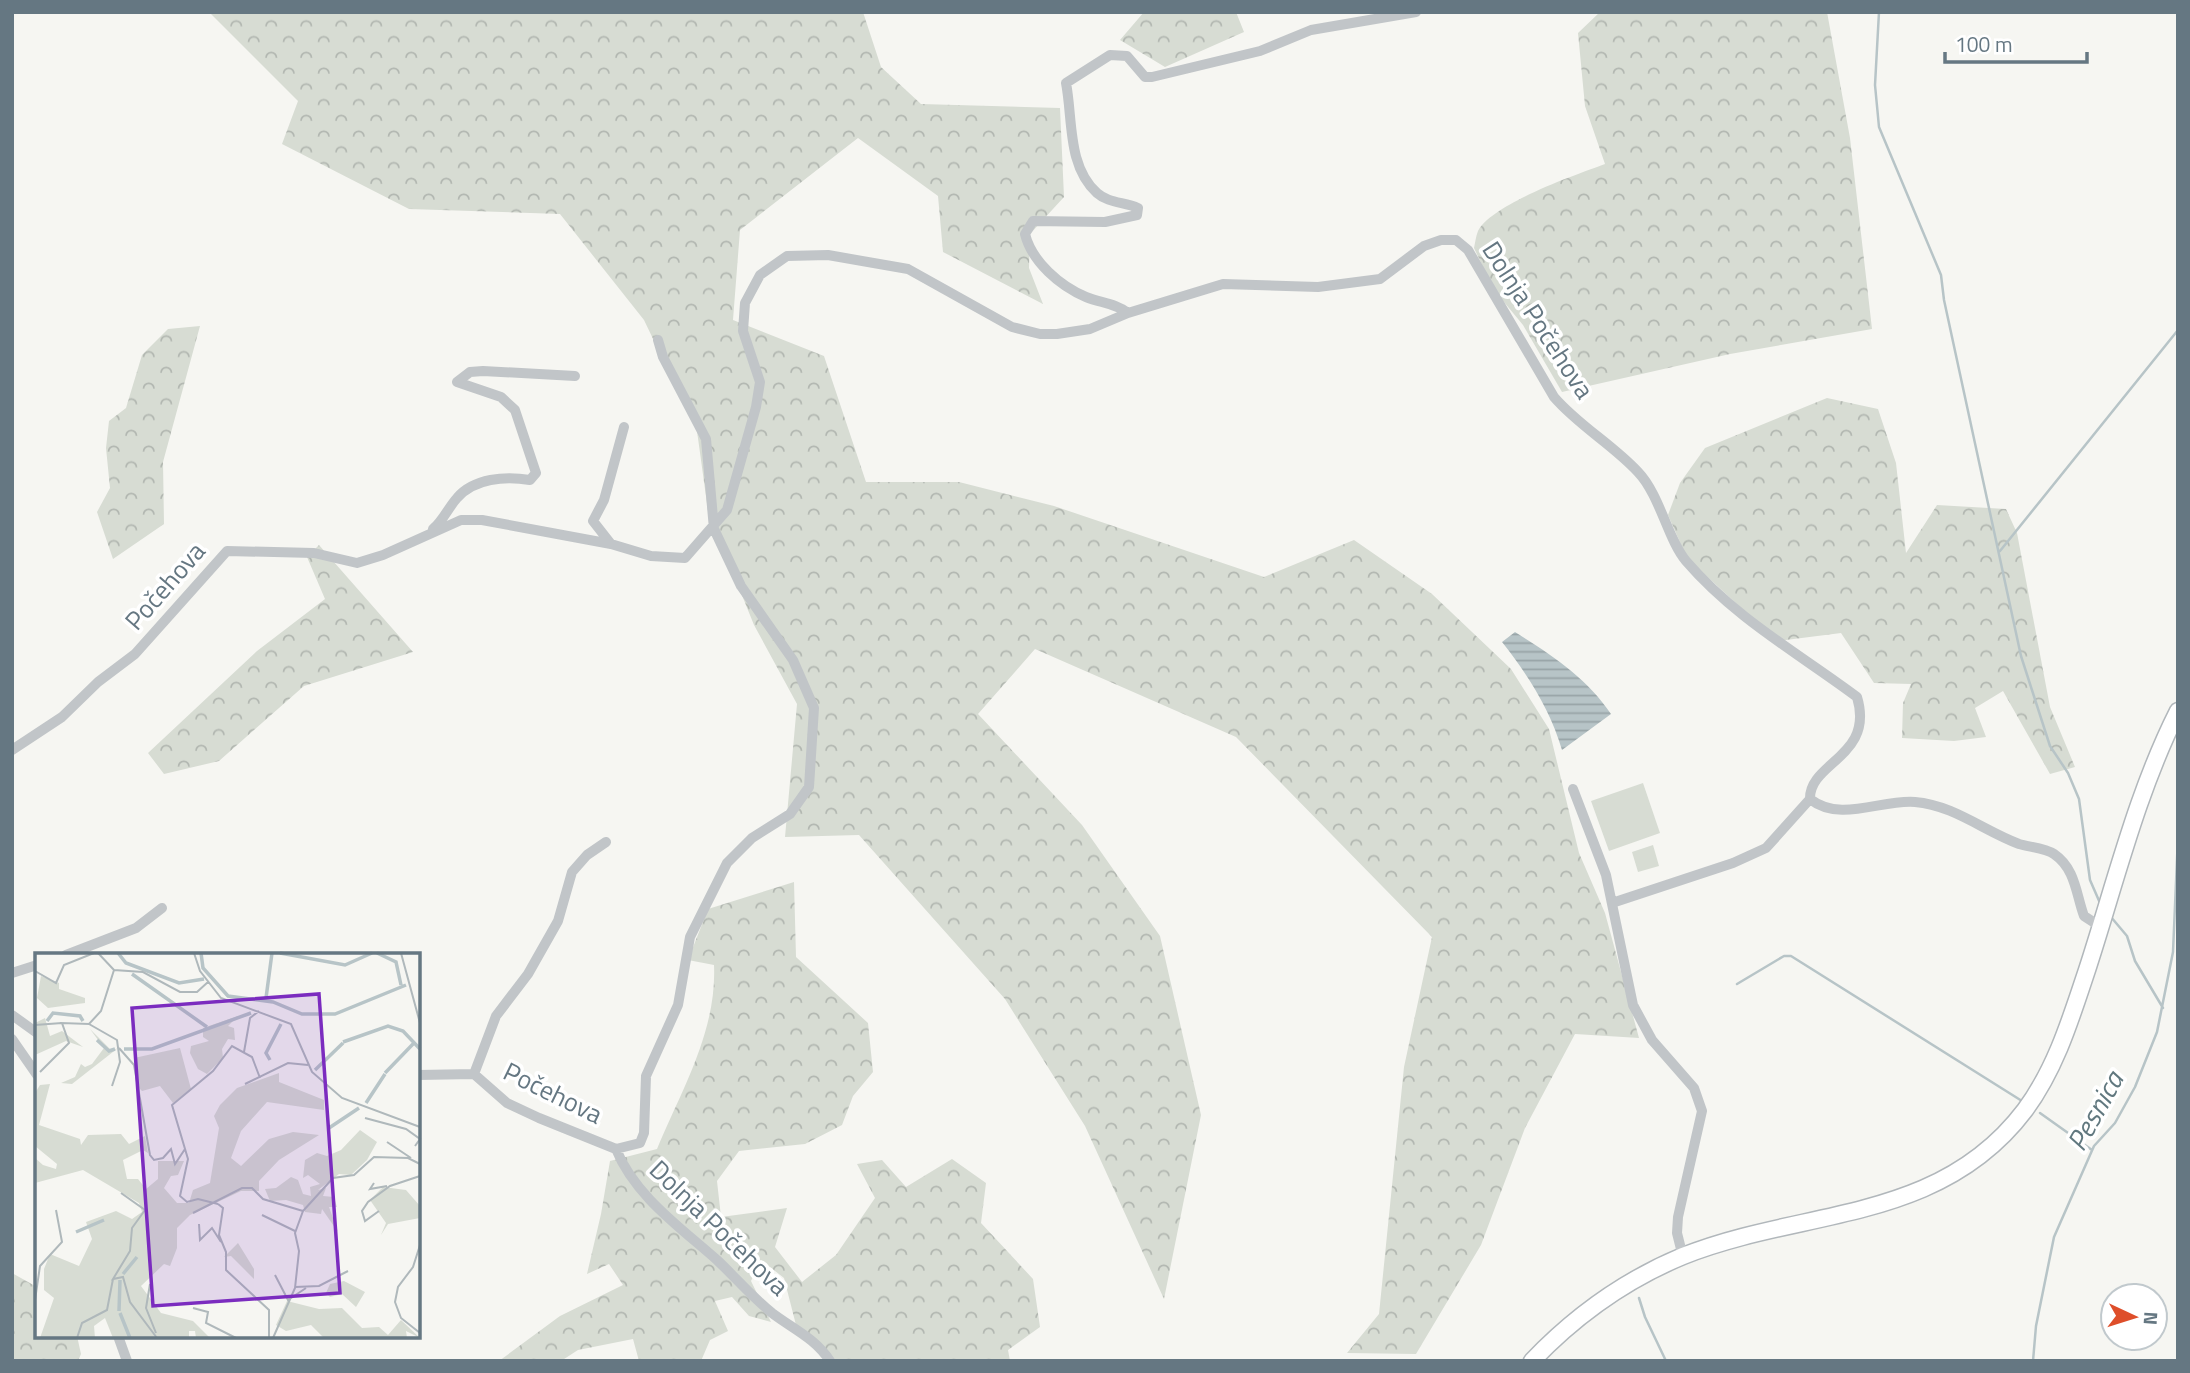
<svg xmlns="http://www.w3.org/2000/svg" width="2190" height="1373" font-family="'Titillium Web',sans-serif">
<style>
.forest{fill:url(#forest-crowns)}
.garden{fill:#d7dcd3}
.water{fill:url(#water-rules)}
.lines{fill:none;stroke-linecap:round;stroke-linejoin:round}
.stream{stroke:#b7c4c7;stroke-width:2.5}
.secondary-casing{stroke:#b1b7bb;stroke-width:19}
.minor{stroke:#c1c5c8;stroke-width:10}
.secondary{stroke:#fff;stroke-width:16}
.labels{text-anchor:middle;stroke-width:7;stroke-linejoin:round;paint-order:stroke}
.street-label{font-size:26px;fill:#657782;stroke:#fff}
.water-label{font-size:28px;font-style:italic;fill:#61787f;stroke:#fff}
.inset-river{fill:none;stroke:#b7c4c7;stroke-width:3.5}
.inset-road{fill:none;stroke:#afb8bb;stroke-width:2}
.view{fill:#7b2cbf;fill-opacity:0.15;stroke:#7b2cbf;stroke-width:3.5}
.inset-edge{fill:none;stroke:#657782;stroke-width:3.5}
</style>
<defs>
<pattern id="forest-crowns" width="20" height="18" patternUnits="userSpaceOnUse" patternTransform="scale(1.75)"><rect width="20" height="18" fill="#d7dcd3"/><path d="M2 6a3 3 0 1 1 6 0M12 15a3 3 0 1 1 6 0" fill="none" stroke="#b2b7b1"/></pattern>
<pattern id="water-rules" width="6" height="5" patternUnits="userSpaceOnUse" patternTransform="scale(1.75)"><rect width="6" height="5" fill="#b7c4c7"/><path d="M0 2.5h6" fill="none" stroke="#98a4a7"/></pattern>
</defs>
<rect width="100%" height="100%" fill="#f6f6f2"/>
<path class="forest" d="M209,12H863L881,67L921,104L1060,108L1064,197L1030,234L1029,268L1043,304L943,252L938,196L858,138L740,230L733,320L824,356L866,482H959L1054,506L1264,577L1354,540L1432,594L1511,669L1549,729L1579,853L1605,913L1639,1038L1575,1034L1525,1128L1481,1245L1416,1354L1347,1353L1379,1314L1404,1067L1432,937L1236,737L1035,649L978,714L1082,825L1160,936L1201,1115L1164,1299L1085,1126L1005,999L859,835L785,837L797,704L754,625L708,511L697,431L644,320L560,214L409,209L282,144L298,101Z
M1144,12H1236L1244,32L1165,67L1120,40Z
M1600,12H1827L1850,138L1872,329L1730,354L1562,392L1523,325L1494,290L1474,248C1475,243 1476,236 1478,231C1492,204 1575,175 1605,164L1585,106L1578,33Z
M200,326L163,462L164,524L113,559L97,512L110,488L106,448L109,421L126,408L142,355L168,329Z
M1827,398L1878,409L1896,463L1906,553L1937,505L2006,509L2017,533L2050,707L2075,767L2050,774L2003,691L1975,708L1986,737L1954,741L1902,738L1903,703L1911,684L1874,683L1841,633L1777,641L1687,558L1668,515L1680,483L1705,448Z
M319,545L413,652L304,686L219,761L164,774L148,753L257,651L325,599L307,557Z
M794,882L796,957L868,1023L873,1072L853,1096L842,1125L805,1144L739,1151L717,1181L721,1217L787,1208L775,1247L802,1282L836,1255L875,1198L857,1164L882,1160L906,1187L952,1159L986,1183L981,1223L1033,1279L1040,1327L1008,1350L1010,1361H832L796,1325L784,1278L761,1260L751,1281L771,1322L749,1316L732,1297L715,1301L728,1331L710,1340L701,1361H639L633,1339L578,1350L561,1361H499L560,1316L623,1285L609,1264L587,1274L601,1214L610,1161L657,1149C682,1089 717,1031 714,965L688,960L708,909Z
M12,1273L37,1287V1336H77L81,1354L78,1361H12Z"/>
<path class="garden" d="M1643,783L1660,833L1609,851L1591,801Z
M1653,845L1659,866L1638,872L1632,852Z"/>
<path class="water" d="M1515,632C1552,655 1587,678 1611,714L1562,750C1550,709 1528,675 1502,642Z"/>
<g class="lines">
<path class="stream" d="M1879,12L1875,85L1879,127L1941,275L1944,300L2021,656L2050,746L2068,773L2079,799L2090,880L2100,903
M2000,551L2178,330
M2111,917L2127,936L2135,961L2163,1008
M1737,984L1784,956H1791L2022,1101
M2040,1113L2092,1150
M1639,1298L1645,1317L1666,1361
M2033,1361L2036,1326L2054,1237L2094,1146L2115,1123L2135,1087L2157,1032L2173,952L2178,836"/>
<defs>
<path id="secondary" d="M1532,1361C1575,1316 1625,1280 1683,1256C1803,1208 1939,1224 2025,1110C2056,1068 2071,1018 2087,970C2115,884 2137,792 2178,711"/>
</defs>
<use href="#secondary" class="secondary-casing"/>
<path class="minor" d="M1128,313C1115,303 1101,303 1086,297C1060,286 1032,262 1025,234L1033,221L1105,222L1137,215L1138,208C1124,202 1108,203 1097,193C1067,166 1073,119 1066,83L1110,55L1127,56L1145,77H1152L1260,51L1311,30L1416,12
M433,529C443,521 448,508 457,498C474,478 505,476 530,480L536,473L515,410L501,397L457,382L470,372L483,371L575,376
M611,544L593,521L604,500L624,427
M12,750L62,717L98,682L135,654L227,551L314,553L357,563L383,555L461,520H482L611,544L651,556L685,558L727,510L756,407L760,382L743,331L745,303L760,275L787,256L828,255L908,269L1012,327L1040,334H1057L1090,329L1128,313L1223,284L1318,287L1380,279L1424,246L1441,240H1456L1468,250L1554,397C1579,426 1612,444 1638,472C1660,495 1668,540 1686,561C1735,618 1798,653 1857,697C1875,757 1809,762 1810,799L1766,848L1733,863L1612,903
M1573,789L1606,875L1633,1005L1652,1040L1694,1088L1702,1111L1678,1217L1677,1233L1683,1257
M1810,799C1840,823 1882,799 1915,802C1953,805 1984,831 2019,844C2029,847 2045,848 2054,854C2076,869 2076,895 2084,916L2101,927
M66,955L136,928L162,908
M12,973L37,965
M12,1015L37,1033
M12,1039L37,1075
M474,1074L496,1016L528,974L558,921L572,872L587,855L606,842
M418,1075L474,1074L507,1103L539,1118L616,1149L640,1143L644,1133L646,1076L678,1005L690,937L727,863L752,838L790,814L809,787L814,708L793,660L741,586L714,529L706,439L663,357L658,340
M616,1149C635,1196 680,1227 717,1260C735,1277 752,1297 772,1313C793,1329 815,1338 830,1361
M118,1336L127,1361"/>
<use href="#secondary" class="secondary"/>
</g>
<g class="labels">
<g class="street-label">
<text transform="translate(1538 320) rotate(57)" y="9">Dolnja Počehova</text>
<text transform="translate(165 586) rotate(-49)" y="9">Počehova</text>
<text transform="translate(553 1093) rotate(26)" y="9">Počehova</text>
<text transform="translate(719 1228) rotate(44)" y="9">Dolnja Počehova</text>
</g>
<g class="water-label">
<text transform="translate(2095 1111) rotate(-61)" y="10">Pesnica</text>
</g>
</g>
<g transform="translate(35 953)">
<rect width="385" height="385" fill="#f6f6f2"/>
<path d="M6,23L24,30V36L50,45V50L13,55L2,45ZM203,63L193,73L199,75L200,87L193,86L187,96L188,105L172,121L163,116L155,100L156,93L174,88L168,84V75ZM10,65L15,83L27,78L48,94L31,88L0,102V70ZM55,76L77,98L83,95L37,131L26,130L40,124L46,111L50,114L57,111L69,95ZM145,95L156,136L138,150L125,133L107,138L103,134L99,105ZM244,120V129L289,147V157L232,149L206,178L196,205L206,213L234,186L258,179L284,182L244,207L224,228V238H206L155,262L142,275V295L135,313L129,311L106,333L126,360L158,368L175,385H161L160,378H154V385H78L70,365L59,373L60,385H5L19,345L9,337V316L15,301L44,313L57,286L51,269L81,258L97,266L107,259L104,250L48,217L0,230V205L8,212L21,216L22,211L0,193V140L5,132L15,131L4,172L45,186L46,192L53,182L86,181L94,191L110,183L113,200L108,197L88,207L92,226H103L111,236L123,226V208H149L143,222L136,223L129,235L142,250H154L158,237L175,230L184,175L179,163L185,152L202,135ZM325,177L342,189L332,207L316,222L304,221L283,237L291,235L288,243L299,244L302,254H294L303,279L287,256L286,261L270,259L268,252L251,247L235,248L230,236L241,235L256,224L263,227L268,241L276,243L275,234L285,231L273,222L268,225L270,207L282,200L292,203L306,197ZM348,234L371,237L385,253V265L353,271L346,282L351,270L335,247ZM203,290L219,316V326L196,303L189,304ZM309,328L330,339L321,354L307,341L295,344L291,340L295,331ZM252,348L284,356L307,355L327,375L344,374L353,382L366,367L385,385L371,378L372,385H289L276,372L251,378L241,372Z" fill="#d7dcd3"/>
<path class="inset-river" d="M83,0L91,10L144,30L169,26M166,0L168,15L193,43L238,49L267,61H300L371,32M245,0L310,12L337,0M342,0L361,9L366,32M97,21L172,74M231,45L237,0M12,68L18,60L45,63L48,68M62,87L74,98L80,96M308,89L353,73L368,78L385,96M89,96H117L216,60M235,107L231,100L246,71M280,117L308,90M350,120L378,91M331,150L350,121M294,175L324,155M41,279L69,267M88,321L102,304M84,358L85,327M85,360L95,385"/>
<path class="inset-road" d="M63,0L79,17L108,19L145,39H162L173,29M159,0L165,18L186,45L256,71L277,119L307,145L385,174M366,0L385,70M0,18L21,30L29,12L59,0M54,71L82,87L85,109L77,133M0,72L27,70M84,95L99,112L115,202L119,207L128,205L136,196L140,211L150,196M209,99L215,65L224,58M5,119L34,90L27,70L54,71L66,58L79,17M210,131L253,110L273,112M330,165L371,176L385,186L380,193M352,189L376,205M339,230L335,236L352,233M86,240L110,257L97,275L95,298L78,326L88,324L95,349L122,385M183,251L163,246L152,249L145,243L153,206L137,152L178,118L197,93L217,104L225,125M183,251L188,255L184,282L191,299V317L234,357V385M268,258L298,225L319,222L339,204L373,205L385,211M344,258L330,268L327,258L333,249L355,233L385,223M158,260L207,235H217L228,246L268,258M227,262L260,278M164,271L165,287L177,275L186,289M385,292L378,314L363,334L360,349L366,365L385,380M240,322L253,347L271,335M115,331L111,355L121,380M260,334L284,333L313,318M0,347L5,313L27,289L21,257M158,355L173,359L171,370L201,385M42,385L47,370L72,357L78,326M238,385L260,335L264,298L260,280L268,258"/>
<path class="view" d="M284,41L305,340L118,353L97,55Z"/>
<rect width="385" height="385" class="inset-edge"/>
</g>
<rect width="2190" height="1373" fill="none" stroke="#657782" stroke-width="28"/>
<g transform="translate(2134 1317) rotate(94)"><circle r="33" fill="#ffffff" stroke="#c1c9cd" stroke-width="2"/>
<path d="M0-5L12 26L0 18L-12 26Z" fill="#de4e2a"/>
<text y="-10" font-size="19" font-weight="bold" text-anchor="middle" fill="#657782">N</text>
</g>
<path d="M1945 52v10h142v-10" fill="none" stroke="#657782" stroke-width="3.5"/>
<text x="1955" y="52" font-size="21" fill="#657782" stroke="#ffffff" stroke-width="5" paint-order="stroke">100 m</text>
</svg>
